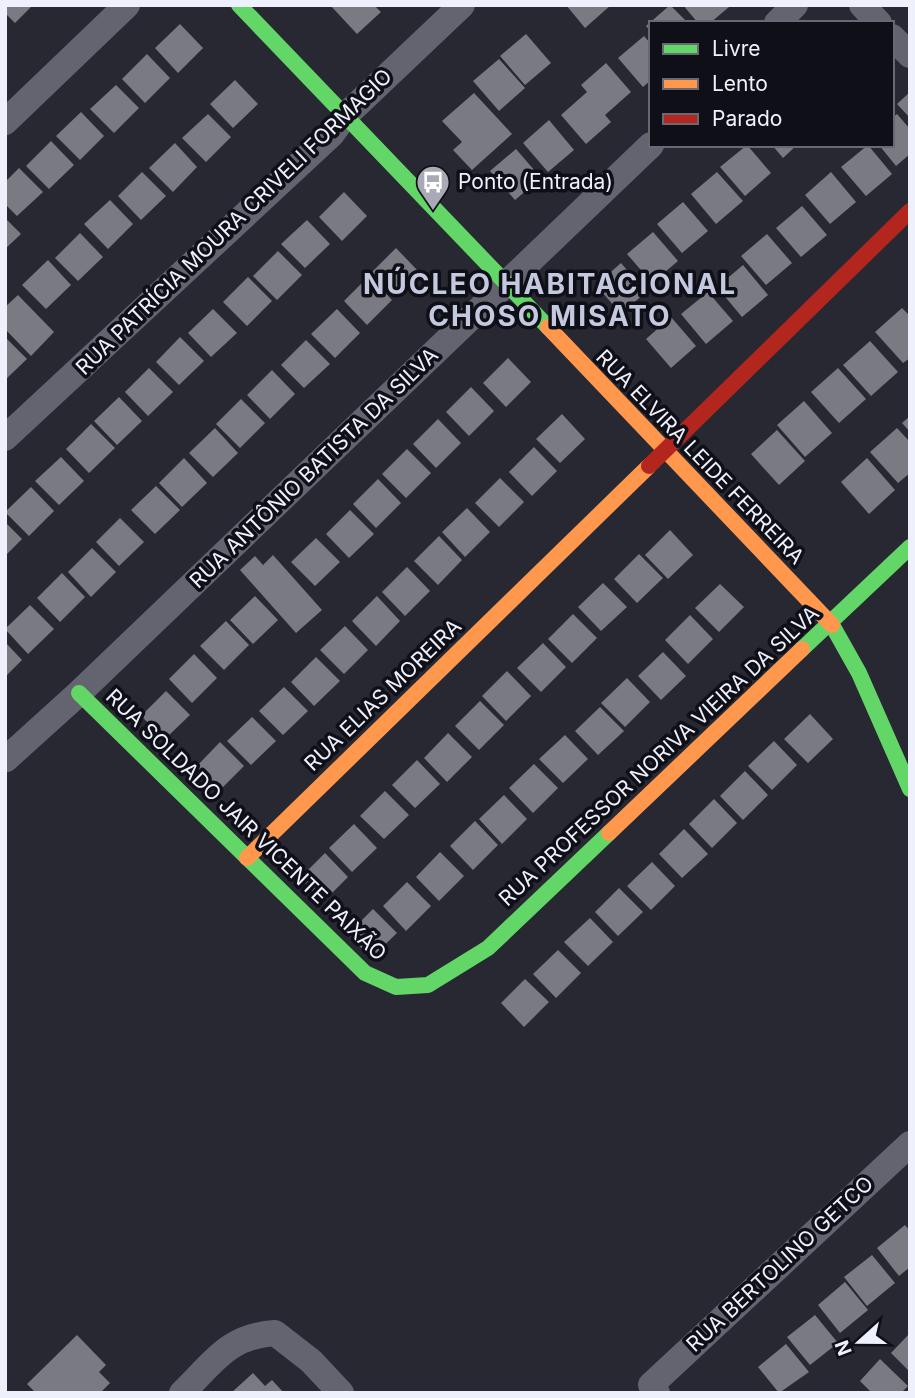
<svg xmlns="http://www.w3.org/2000/svg" width="915" height="1398" font-family="Inter,sans-serif">
<style>
.building{fill:#7a7a83}
.lines{fill:none;stroke-linecap:round;stroke-linejoin:round}
.street{stroke:#63646f;stroke-width:26}
.fast{stroke:#63d668;stroke-width:16}
.slow{stroke:#ff974d;stroke-width:16}
.jam{stroke:#b3261e;stroke-width:16}
.labels{text-anchor:middle;stroke-width:7;stroke-linejoin:round;paint-order:stroke}
.poi-label{font-size:21px;fill:#eef0fc;stroke:#0e0f17;text-anchor:start}
.street-label{font-size:21px;fill:#eef0fc;stroke:#0e0f17}
.district-label{font-size:28px;font-weight:bold;letter-spacing:2px;fill:#c5c9e0;stroke:#0e0f17}
</style>
<rect width="100%" height="100%" fill="#272832"/>
<path class="building" d="M5,5H33L15,23L5,13Z
M330,5H374L381,12L357,34Z
M566,5H611L585,28Z
M670,5L688,23H651V31L646,26Z
M683,5H727L729,7L710,23H698Z
M180,24L203,48L178,73L155,48Z
M526,34L551,63L525,85L500,56Z
M644,36L651,44V80L643,87L618,58Z
M147,54L170,78L145,103L122,79Z
M499,59L525,88L499,111L473,81Z
M606,63L631,92L605,115L611,122L586,144L561,115L587,92L581,85Z
M235,80L258,104L233,128L210,104Z
M116,85L139,108L114,133L90,109Z
M910,92V118L897,104Z
M474,93L512,134L472,170L453,150L462,142L442,121Z
M81,112L104,136L80,160L56,136Z
M208,114L231,137L206,162L182,138Z
M897,114L910,129V154L896,166L879,145H892V118Z
M549,120L574,150L548,172L523,143Z
M51,141L74,165L49,189L26,166Z
M175,143L197,167L173,192L149,168Z
M747,145L771,173L745,196L720,167Z
M772,145H797L783,158Z
M868,145L892,174L866,196L841,167Z
M516,149L541,178L515,200L490,171Z
M19,168L43,192L17,216L5,204V182Z
M142,172L166,196L141,220L118,196Z
M717,172L743,201L716,224L691,194Z
M831,172L856,202L830,224L805,195Z
M344,192L367,216L342,241L319,217Z
M110,200L133,224L108,249L84,224Z
M683,202L708,231L682,253L657,224Z
M802,206L827,235L801,257L776,228Z
M5,218L21,234L5,249Z
M307,220L330,244L305,268L281,244Z
M653,232L678,261L652,283L627,254Z
M80,233L103,257L78,281L55,258Z
M767,234L792,263L766,285L741,256Z
M396,248L419,272L394,297L371,273Z
M278,251L302,275L277,300L253,276Z
M48,260L71,285L46,309L22,285Z
M621,263L646,292L621,314L596,285Z
M743,265L768,295L742,317L717,287Z
M369,276L392,300L367,325L344,301Z
M248,277L272,301L247,326L223,302Z
M708,292L733,321L706,344L681,314Z
M18,295L54,332L31,356L5,329V307Z
M902,308L910,316V358L903,363L875,332Z
M213,309L237,333L211,357L188,333Z
M337,309L360,333L335,358L311,334Z
M671,317L696,346L671,368L646,339Z
M5,337L27,359L5,380Z
M180,337L204,361L179,385L156,362Z
M306,340L330,364L304,388L281,365Z
M870,341L898,372L871,396L843,365Z
M508,358L531,382L506,407L483,383Z
M149,368L173,392L148,416L125,392Z
M838,368L866,399L839,423L811,392Z
M272,370L295,394L270,419L247,395Z
M471,387L494,411L469,436L446,412Z
M119,397L142,421L117,445L94,421Z
M241,399L265,423L240,448L216,424Z
M804,401L832,433L805,457L777,425Z
M562,414L585,439L560,463L536,439Z
M910,416V432L902,423Z
M438,419L461,443L436,468L413,444Z
M91,424L115,448L89,473L66,449Z
M215,428L238,453L213,477L189,453Z
M897,428L910,442V473L898,483L870,452Z
M777,430L805,461L779,485L751,454Z
M534,447L557,471L532,496L509,472Z
M407,449L431,473L406,498L382,474Z
M61,457L84,481L59,505L35,481Z
M184,458L207,483L182,507L159,483Z
M867,458L895,490L869,514L841,482Z
M500,478L524,502L499,527L475,503Z
M378,479L401,503L376,528L353,504Z
M156,486L180,510L155,534L131,510Z
M31,487L54,511L29,536L5,512Z
M467,508L490,532L465,557L442,532Z
M350,510L374,534L349,558L326,534Z
M120,518L144,542L119,566L96,542Z
M5,522L22,539L5,556Z
M670,530L693,555L668,579L645,555Z
M439,536L462,560L438,585L414,561Z
M316,538L340,562L315,586L291,562Z
M92,548L116,572L91,597L68,572Z
M639,554L663,578L637,603L614,579Z
M273,555L322,610L296,633L240,570L255,556L263,565Z
M407,567L430,591L405,616L382,592Z
M62,573L85,597L60,622L37,598Z
M603,583L627,607L601,631L578,607Z
M720,584L744,607L719,632L695,608Z
M255,596L278,620L253,644L230,620Z
M377,596L400,621L376,646L352,621Z
M30,605L54,629L28,654L5,629Z
M573,614L597,638L572,663L548,639Z
M690,615L713,639L688,664L665,640Z
M226,621L249,645L224,670L200,646Z
M345,626L368,650L344,674L320,650Z
M5,642L22,660L5,677Z
M543,643L566,667L541,692L517,668Z
M663,652L686,676L661,700L638,676Z
M194,654L217,678L192,703L169,679Z
M316,657L340,681L314,706L291,682Z
M507,671L531,696L506,721L482,696Z
M627,678L650,702L625,727L601,703Z
M284,687L308,711L283,735L259,711Z
M166,691L190,715L165,739L141,716Z
M480,701L504,725L479,750L455,726Z
M600,707L624,731L598,755L575,731Z
M810,714L833,739L808,763L784,739Z
M252,717L276,741L251,765L227,741Z
M448,733L472,757L447,782L424,758Z
M565,735L588,759L563,783L539,759Z
M774,741L797,765L772,790L748,766Z
M220,742L244,766L219,791L196,767Z
M417,760L440,784L415,808L392,785Z
M534,764L558,788L533,813L509,788Z
M745,771L768,795L743,820L720,796Z
M385,791L409,815L384,839L360,816Z
M504,795L527,819L502,844L479,819Z
M714,799L737,823L712,848L689,824Z
M475,821L498,845L473,870L450,846Z
M354,824L377,848L352,872L329,848Z
M684,829L708,854L682,878L659,854Z
M440,852L464,876L439,901L416,877Z
M325,853L348,877L323,902L300,878Z
M652,862L675,886L651,910L627,886Z
M407,882L431,906L406,931L383,906Z
M619,888L643,912L618,936L595,912Z
M373,909L397,933L371,958L348,934Z
M590,918L613,942L588,966L564,942Z
M558,950L581,973L556,998L533,974Z
M525,979L549,1002L524,1027L501,1003Z
M905,1225L910,1231V1267L899,1276L877,1248Z
M872,1255L895,1283L867,1306L844,1277Z
M845,1282L868,1310L840,1333L818,1305Z
M815,1315L838,1343L810,1365L787,1337Z
M910,1333V1372L891,1353Z
M77,1335L106,1365L99,1372L110,1383L100,1393H36L27,1384Z
M786,1344L809,1372L779,1393L758,1367Z
M880,1359L908,1386L901,1393H872L860,1381Z
M253,1373L265,1386L272,1380L284,1393H231Z"/>
<g class="lines">
<path class="street" d="M862,5L879,23
M777,23L795,5
M892,37L910,55
M5,122L127,5
M5,438L332,134L345,116L462,5
M6,759L79,693L651,145
M182,1393C214,1362 228,1336 275,1333L311,1361L341,1393
M657,1393L651,1385L910,1144"/>
<path class="fast" d="M239,5L548,327
M832,625L859,673L910,789
M802,649L910,547
M79,693L365,973L396,987L428,985L488,948L609,833"/>
<path class="slow" d="M548,327L832,625
M609,833L802,649
M247,858L649,466"/>
<path class="jam" d="M649,466L910,211"/>
</g>
<defs>
<symbol id="bus-pin" viewBox="-11 -11 22 30"><path d="M0 17L-7.5 6A9.5 9.5 0 1 1 7.5 6Z" fill="#a8aab5" stroke="#0e0f17"/><path d="M-5-6H5V4H4V6H2V4H-2V6H-4V4H-5ZM-3.5-4V0h7V-4ZM-3.5 1.2v1.5H-2V1.2ZM2 1.2v1.5H3.5V1.2Z" fill="#fff"/></symbol>
</defs>
<g fill-rule="evenodd">
<use href="#bus-pin" x="414" y="163" width="38" height="52"/>
</g>
<g class="labels">
<g class="poi-label">
<text x="458" y="189">Ponto (Entrada)</text>
</g>
<g class="street-label">
<text transform="translate(234 222) rotate(-44)" y="7">RUA PATRÍCIA MOURA CRIVELI FORMAGIO</text>
<text transform="translate(700 457) rotate(46)" y="7">RUA ELVIRA LEIDE FERREIRA</text>
<text transform="translate(314 468) rotate(-44)" y="7">RUA ANTÔNIO BATISTA DA SILVA</text>
<text transform="translate(383 695) rotate(-44)" y="7">RUA ELIAS MOREIRA</text>
<text transform="translate(659 756) rotate(-43)" y="7">RUA PROFESSOR NORIVA VIEIRA DA SILVA</text>
<text transform="translate(246 825) rotate(44)" y="7">RUA SOLDADO JAIR VICENTE PAIXÃO</text>
<text transform="translate(780 1264) rotate(-43)" y="7">RUA BERTOLINO GETCO</text>
</g>
<g class="district-label">
<text x="550" y="294">NÚCLEO HABITACIONAL<tspan x="550" dy="32">CHOSO MISATO</tspan></text>
</g>
</g>
<rect width="915" height="1398" fill="none" stroke="#eef0fc" stroke-width="14"/>
<rect x="649" y="21" width="245" height="126" fill="#0e0f17" stroke="#686973" stroke-width="2"/>
<rect x="663" y="44" width="35" height="10" fill="#63d668" stroke="#686973" stroke-width="2"/>
<text x="712" y="56" font-size="21" fill="#eef0fc">Livre</text>
<rect x="663" y="79" width="35" height="10" fill="#ff974d" stroke="#686973" stroke-width="2"/>
<text x="712" y="91" font-size="21" fill="#eef0fc">Lento</text>
<rect x="663" y="114" width="35" height="10" fill="#b3261e" stroke="#686973" stroke-width="2"/>
<text x="712" y="126" font-size="21" fill="#eef0fc">Parado</text>
<g transform="translate(859 1342) rotate(249)" stroke="#0e0f17" stroke-width="5" paint-order="stroke">
<path d="M0-5L12 26L0 18L-12 26Z" fill="#eef0fc"/>
<text y="-10" font-size="19" font-weight="bold" text-anchor="middle" fill="#eef0fc">N</text>
</g>
</svg>
